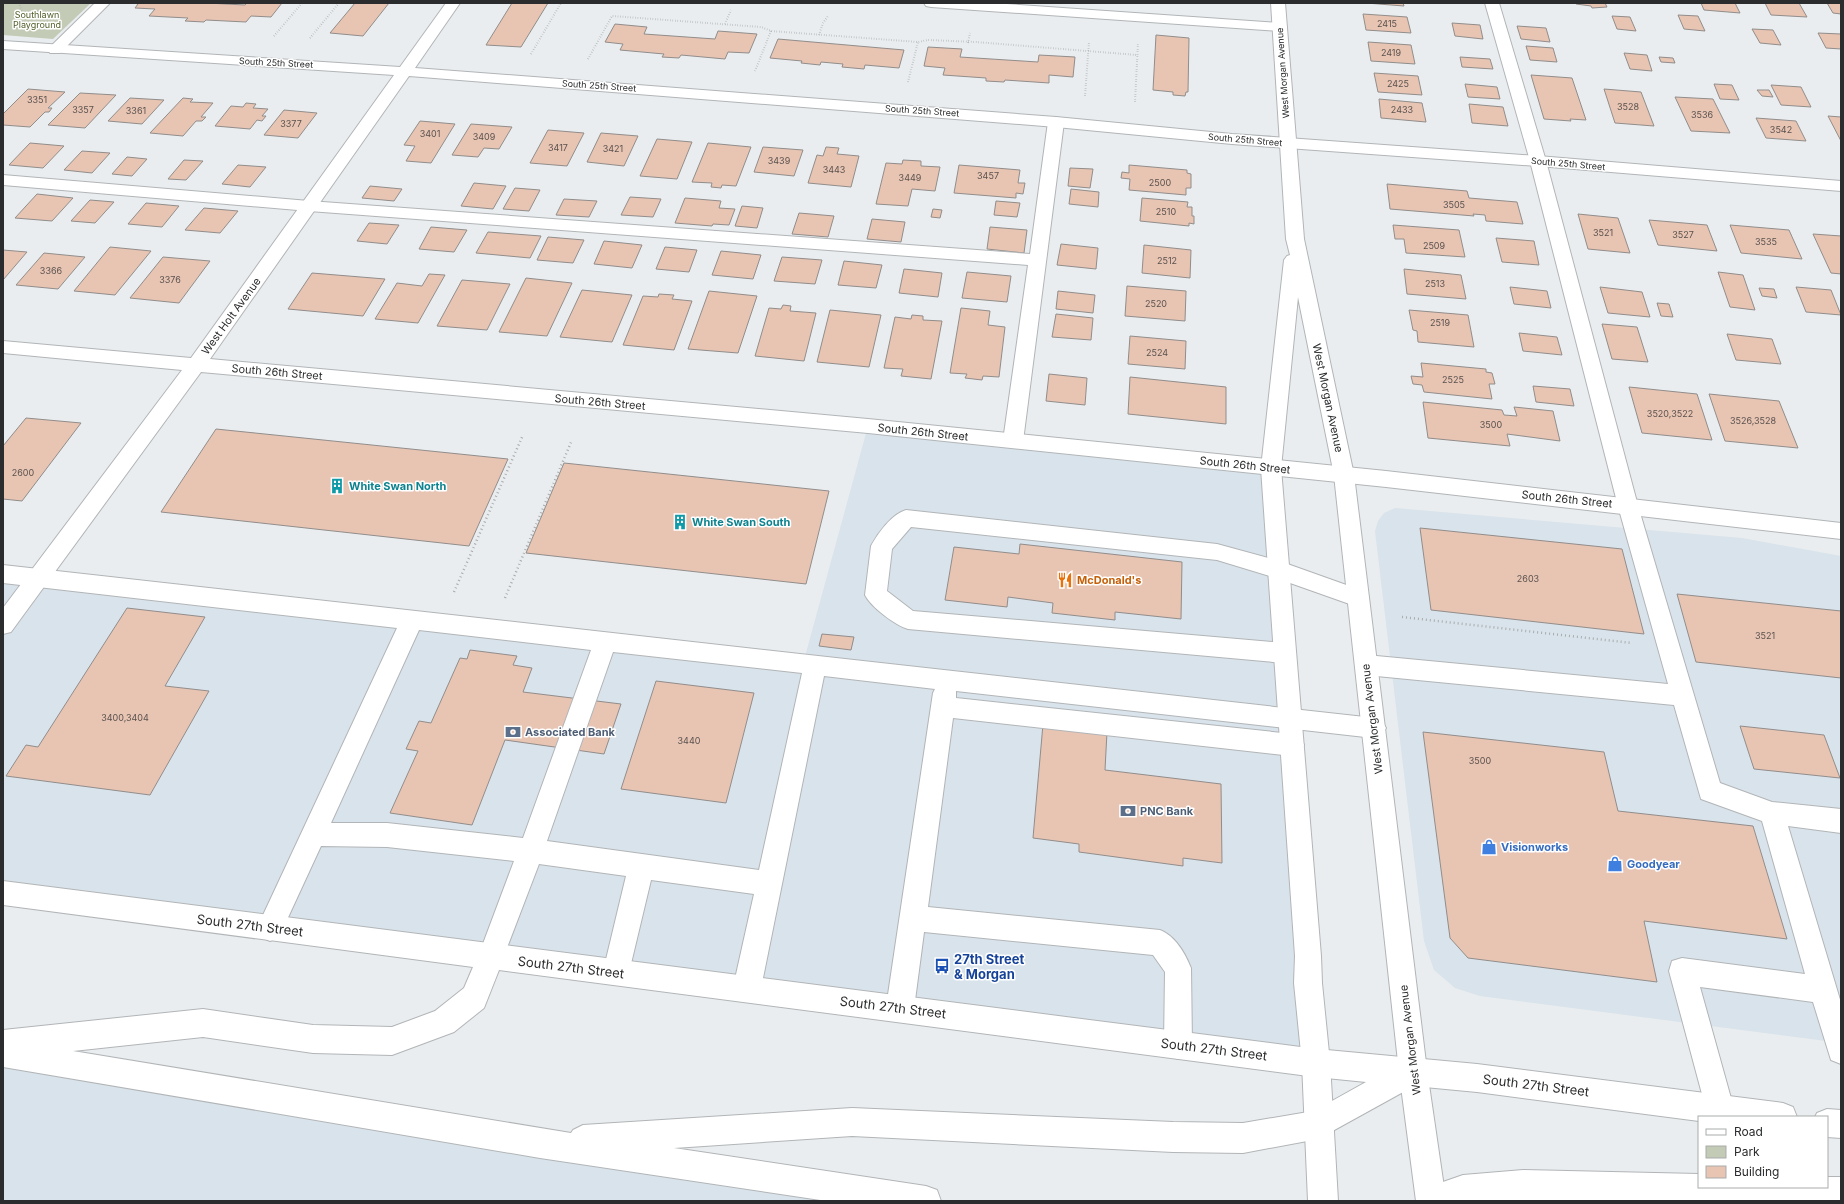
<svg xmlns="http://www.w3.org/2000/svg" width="1844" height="1204" font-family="Inter,sans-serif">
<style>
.built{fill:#d9e3eb}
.green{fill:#c3cab5}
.building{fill:#e8c4b3;stroke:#918d8b}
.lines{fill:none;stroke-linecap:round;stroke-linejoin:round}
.lane-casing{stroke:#b2b5b7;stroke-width:2}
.street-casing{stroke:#b2b5b7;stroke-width:2}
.secondary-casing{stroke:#b2b5b7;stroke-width:2}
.primary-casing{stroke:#b2b5b7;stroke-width:2}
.path-far1{stroke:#a9acae;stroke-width:2;stroke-dasharray:0.5 2;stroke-linecap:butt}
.path{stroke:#a9acae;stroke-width:2.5;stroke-dasharray:1 3;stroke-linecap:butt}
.lane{fill:#fff;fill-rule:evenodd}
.street{fill:#fff;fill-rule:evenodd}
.secondary{fill:#fff;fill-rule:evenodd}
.primary{fill:#fff;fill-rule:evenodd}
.labels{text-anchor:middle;stroke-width:3;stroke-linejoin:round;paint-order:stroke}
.far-park-label{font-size:9px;fill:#505e2a;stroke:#fff}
.number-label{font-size:9px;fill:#5a524e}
.far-street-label{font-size:9px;fill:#2b2c2d;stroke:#fff}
.street-label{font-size:11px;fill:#2b2c2d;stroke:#fff}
.culture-label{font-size:11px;font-weight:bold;fill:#0d838f;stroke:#fff;text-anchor:start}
.food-label{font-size:11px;font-weight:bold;fill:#c56008;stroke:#fff;text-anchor:start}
.service-label{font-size:11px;font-weight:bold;fill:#4e5e75;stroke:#fff;text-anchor:start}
.shop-label{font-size:11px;font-weight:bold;fill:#366cbe;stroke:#fff;text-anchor:start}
.near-street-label{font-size:13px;fill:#2b2c2d;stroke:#fff}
.near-transit-label{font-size:13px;font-weight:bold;fill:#164399;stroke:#fff;text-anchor:start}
</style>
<rect width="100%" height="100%" fill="#e9edef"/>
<path class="built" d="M868,426L1271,468L1316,1063L3,893V574L803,664Z
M1395,508L1742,538L1841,556V1043L1480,996L1455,988L1434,970L1424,941L1375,531L1378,521L1384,513Z
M3,1053L926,1201H3Z"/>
<path class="green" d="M3,3H91L53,39L3,35Z"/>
<path class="building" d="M134,3H207L245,5L247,3H282L271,17L251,16L246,22L206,20L204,22L185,21L188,18L149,16L155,9L135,8L138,4Z
M355,3H389L363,36L330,33Z
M512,3H548L521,47L486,45Z
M1366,3H1403L1404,6Z
M1575,3H1605L1607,7L1592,8L1591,6L1576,4Z
M1701,3H1735L1740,13L1704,10Z
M1765,3H1799L1807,17L1771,15Z
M1827,3H1841V14L1833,13Z
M1363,14L1407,17L1411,33L1366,30Z
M1678,15L1698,16L1705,31L1684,29Z
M1612,16L1630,17L1636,31L1617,29Z
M1452,23L1480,25L1483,39L1455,36Z
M615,24L647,27L644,34L715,39L718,31L757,34L749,53L728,52L725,59L681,55L679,58L662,57L664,54L620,50L623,44L605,42Z
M1517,26L1546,28L1550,42L1521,39Z
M1752,29L1773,30L1781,45L1760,43Z
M1818,33L1841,34V49L1826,48Z
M1156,35L1189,38L1188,92H1186L1185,96L1173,95V92L1153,90Z
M778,39L904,50L899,68L865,65L864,69L842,67L843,64L821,62L820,65L801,63L802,61L770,58Z
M1368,42L1411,45L1415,64L1371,61Z
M1526,46L1553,48L1557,62L1530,60Z
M928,47L962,49L960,57L1038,62L1039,55L1075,57L1073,77L1049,75V83L1005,80L1004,82L986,81V78L943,75L945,68L924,66Z
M1624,53L1647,55L1652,71L1630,69Z
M1460,57L1490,59L1493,69L1462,67Z
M1659,57L1673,58L1675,63L1661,62Z
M1374,73L1418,76L1422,95L1378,92Z
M1531,75L1572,78L1586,120L1570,119L1571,121L1544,119Z
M1465,84L1497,87L1500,99L1468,97Z
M1714,84L1732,85L1739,100L1720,99Z
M1771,85L1801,87L1811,107L1781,105Z
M28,89L65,92L48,108H52L49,112H45L30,127L3,125V114Z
M1604,89L1641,92L1654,126L1615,123Z
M1757,90H1769L1773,97L1762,96Z
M80,93L116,95L85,128L48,125Z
M1675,97L1713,99L1730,133L1691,131Z
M130,98L164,100L142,124L108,121Z
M183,98L193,99L190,102L213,103L201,117H206L202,121H196L183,136L150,133Z
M1379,99L1422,103L1426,122L1381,118Z
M246,103L256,104L253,108L268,109L262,116H266L262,121L257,120L250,129L215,126L231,106L243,107Z
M1469,104L1503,107L1508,126L1472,123Z
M284,110L317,113L298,138L264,135Z
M1828,116L1841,117V141Z
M1756,118L1796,121L1806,141L1766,138Z
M420,121L455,124L431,163L406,161L415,146L404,145Z
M471,124L512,127L499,149L484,148L478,157L452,155Z
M548,130L584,133L567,166L530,163Z
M601,133L638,136L624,166L587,162Z
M657,139L692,142L677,179L640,176Z
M30,143L64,146L43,168L9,165Z
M708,143L751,147L736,186L722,185L721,188L711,187L712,183L692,182Z
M763,147L803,150L794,176L754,172Z
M826,147L839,148L837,154L859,156L851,187L808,183L817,155L823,156Z
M82,151L110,153L92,173L64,170Z
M127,157L147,159L132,176L112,174Z
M184,160L203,161L186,180L168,179Z
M903,160L921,161V166L940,167L935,191L912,189L908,206L876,204L886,163L902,164Z
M238,165L266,167L250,187L222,184Z
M959,165L1020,170L1018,183H1025L1023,194L1016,193V198L954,193Z
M1129,165L1187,170V173L1191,174V188H1186V195L1129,190L1130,179L1121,178L1122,172L1129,173Z
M1070,168L1093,169L1090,188L1068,186Z
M474,183L506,186L493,209L461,206Z
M1387,184L1467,191L1469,198L1517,202L1523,224L1486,221L1485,215L1473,214L1474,216L1390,209Z
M370,186L402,189L394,201L362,198Z
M515,188L540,190L529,211L503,209Z
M1071,189L1099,192L1098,207L1069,204Z
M37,194L73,198L52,221L15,218Z
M630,197L661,199L653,217L621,215Z
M685,198L721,201L719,208L735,209L729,225L713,224L712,226L675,223Z
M1142,198L1188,202L1187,207H1192V216H1194V224L1189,223V226L1140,221Z
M564,199L597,201L589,217L556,215Z
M90,200L114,202L95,223L71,221Z
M996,201L1020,203L1017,217L994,215Z
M146,203L179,206L162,227L128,224Z
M742,206L763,208L757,228L735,226Z
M204,208L238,211L220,233L185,230Z
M933,209L942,210L940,218L931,217Z
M799,213L834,216L828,237L792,234Z
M1578,214L1618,218L1630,253L1588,249Z
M872,219L905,222L901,242L867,239Z
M1649,220L1707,225L1717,251L1658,245Z
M369,223L399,225L387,244L357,241Z
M1393,225L1459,230L1465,257L1406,253L1404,239H1395Z
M1730,225L1789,230L1802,259L1741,253Z
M431,227L467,230L454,252L419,249Z
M990,227L1027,230L1024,253L987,249Z
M488,232L541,236L530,258L476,253Z
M1813,234L1841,236V274L1831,273Z
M548,237L584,240L573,263L537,260Z
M1496,238L1534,241L1539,265L1502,262Z
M604,241L642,245L632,268L594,264Z
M1061,244L1098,248L1096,269L1057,265Z
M1144,245L1191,250L1190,278L1142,273Z
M110,247L151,251L115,295L74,291Z
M665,247L697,250L689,272L656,269Z
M3,250L27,252L3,280Z
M721,251L761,255L753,279L712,275Z
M44,253L85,257L58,289L16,285Z
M163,257L210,261L179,303L130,298Z
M782,257L822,260L815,284L774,281Z
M844,261L882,265L876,288L838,285Z
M904,269L942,273L938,297L899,293Z
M1404,269L1461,275L1466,299L1407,294Z
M967,272L1011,276L1007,302L962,298Z
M1718,272L1743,275L1755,310L1730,307Z
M312,273L385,279L363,316L288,309Z
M429,274L445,275L418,323L375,319L397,283L422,286Z
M526,278L572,283L547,336L499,332Z
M462,280L510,284L487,330L437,326Z
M1127,286L1186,291L1185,321L1125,316Z
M1510,287L1547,291L1551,308L1514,304Z
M1600,287L1642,292L1650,317L1608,313Z
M1796,287L1831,290L1841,315L1806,312Z
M1759,288L1774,289L1777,298L1762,296Z
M582,290L632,295L612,342L560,337Z
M709,291L757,296L738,353L688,349Z
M1058,291L1095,295L1093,313L1056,309Z
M659,294L674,295L672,299L692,301L674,350L623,345L643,296L658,297Z
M1657,303L1669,304L1673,317L1661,316Z
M783,305L791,306L790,311L816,313L804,361L755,356L769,308L781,309Z
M961,308L990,311L988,325L1005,327L999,377L983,376L982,380L965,378L967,374L950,373Z
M830,310L881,315L869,367L817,362Z
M1409,310L1468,315L1474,347L1418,342L1417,331L1413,330Z
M1056,314L1093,318L1091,340L1052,337Z
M912,315L923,316V320L942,321L931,379L901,376L903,369L884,368L895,317L911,319Z
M1602,324L1637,327L1648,362L1612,359Z
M1519,333L1557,337L1562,355L1523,351Z
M1727,334L1772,339L1781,364L1736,360Z
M1130,336L1186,341L1185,369L1128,364Z
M1421,363L1486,369V372L1492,373L1495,384H1489L1492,399L1424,392L1422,385L1413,384L1411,376L1423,377Z
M1049,374L1087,378L1085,405L1046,401Z
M1130,377L1226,387V424L1128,414Z
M1533,386L1570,389L1574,406L1536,402Z
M1629,387L1697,394L1712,440L1642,433Z
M1709,394L1779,401L1798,448L1725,441Z
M1423,402L1502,410L1504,415L1517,416L1514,407L1553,411L1560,441L1507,434L1510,446L1428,438Z
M26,418L81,423L22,501L3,499V446Z
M216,429L508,459L469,546L161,512Z
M564,463L829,491L806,584L526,553Z
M1420,528L1622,549L1644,634L1431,610Z
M1020,544L1182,562L1181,619L1115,612V620L1052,613L1053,603L1008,597L1007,607L945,600L954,547L1019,554Z
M1677,594L1841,611V678L1696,662Z
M127,608L205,617L165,686L209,691L150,795L6,776L26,745L38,747Z
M822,634L854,637L851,650L819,646Z
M470,650L517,656L513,665L532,668L523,692L621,704L604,754L505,740L472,825L390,813L418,751L406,749L419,721L431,723L460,658L467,659Z
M656,681L754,693L726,803L621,789Z
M1043,724L1107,732L1105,770L1221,784L1222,863L1183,858V866L1079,852V844L1033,838Z
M1740,726L1824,735L1840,778L1754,769Z
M1423,732L1604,752L1618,811L1753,826L1787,939L1644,921L1657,982L1468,958L1450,938Z"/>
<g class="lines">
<defs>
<path id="lane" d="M95,3H110L60,53H50L48,50L50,47Z
M924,3H992L1280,23L1285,24L1287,27L1285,30L1280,31L931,7L926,6Z
M1485,3H1499L1546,161L1638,506L1720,783L1772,802L1841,809V833L1788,826L1841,1003V1064L1831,1060L1813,1002L1700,987L1734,1109L1731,1117H1709L1706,1109L1669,971L1672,961L1682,958L1805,974L1762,821L1701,799L1674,705L1366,675L1358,672L1355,665L1358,658L1366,655L1668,684L1618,506L1530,161Z
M1056,117L1062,119L1064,122L1023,441L1020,446L1013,448L1006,446L1003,441L1028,265L309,211L3,185V175L309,201L1030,254L1048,122L1050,119Z
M906,510L1217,544L1279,561L1366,592L1369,598L1366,604L1358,607L1276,578L1217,560L911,527L892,549L887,591L913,611L1285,643L1293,646L1296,653L1293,660L1285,663L908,629C895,625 871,607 865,595L871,546C878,533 892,514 906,510Z
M3,565L1374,718L1382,721L1386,728L1382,735L1374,738L956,691V698L1292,734L1300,737L1304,745L1300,753L1292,756L953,718L928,907L1160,930C1175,936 1185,953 1191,968L1192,1045L1188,1055L1178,1059L1168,1055L1164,1045L1165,972L1153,955L924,932L914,1008L910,1018L900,1022L890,1018L886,1008L933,693L935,689L824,676L761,988L757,998L747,1002L737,998L733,988L754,894L651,880L629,972L626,982L616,985L606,982L603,972L626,876L539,864L500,966L491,970L482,966L478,957L514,861L387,847L321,846L279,937L270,941L261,937L257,928L397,628L3,583ZM419,630L591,650L523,838L387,823H331ZM613,652L802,673L759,870L547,841Z"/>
<path id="street" d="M446,3H460L415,68L1056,117L1232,134L1538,156L1841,181V191L1538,166L1232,144L1056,127L409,76L210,359L868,419L1386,471L1841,523V539L1386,487L868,433L201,372L11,632L3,634V608L182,370L3,353V341L191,358L394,75L3,49V41L400,67Z"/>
<path id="secondary" d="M1271,3H1285L1304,239L1354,475L1427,1071L1446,1201H1416L1399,1071L1334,475L1298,297L1281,468L1321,956L1322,983L1330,1063L1338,1201H1308L1302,1063L1294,983L1295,956L1261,468L1284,260L1287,256L1290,255L1286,239Z"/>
<path id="primary" d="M3,881L1316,1049L1477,1064L1783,1103L1793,1107L1797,1117H1699V1121L1477,1092L1414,1086L1318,1139L1243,1153L1173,1152L852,1136L674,1148L926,1186L937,1190L941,1201H827L540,1158L3,1067V1030L203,1009L313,1025L392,1027L435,1011L464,988L473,967L3,905ZM499,970L1316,1077L1366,1082L1314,1111L1243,1123L1173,1122L852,1108L583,1125L573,1130L571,1133L73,1051L203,1037L313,1053L392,1055L454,1032L484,1008Z
M1827,1109L1841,1110V1138L1827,1137V1117H1815L1817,1113Z
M1523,1170L1699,1174V1187H1827V1177H1841V1201H1416L1420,1190L1463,1175Z"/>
</defs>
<use href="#lane" class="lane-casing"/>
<use href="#street" class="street-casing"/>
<use href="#secondary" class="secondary-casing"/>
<use href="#primary" class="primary-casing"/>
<path class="path-far1" d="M19,3L23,15L28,19
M725,24L731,10
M819,35L823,23L828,16
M274,36L302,3
M310,38L339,3
M968,43L970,33
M531,54L561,3
M588,59L612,16L761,27L771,31L918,42L928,40L976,42L1137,55
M755,71L771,31
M908,82L918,42
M1085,96L1089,42
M1135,102L1138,43"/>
<path class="path" d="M454,592L523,435
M505,598L572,440
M1402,617L1632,643"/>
<use href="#lane" class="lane"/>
<use href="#street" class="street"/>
<use href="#secondary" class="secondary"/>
<use href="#primary" class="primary"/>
</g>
<defs>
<symbol id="building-bare" viewBox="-9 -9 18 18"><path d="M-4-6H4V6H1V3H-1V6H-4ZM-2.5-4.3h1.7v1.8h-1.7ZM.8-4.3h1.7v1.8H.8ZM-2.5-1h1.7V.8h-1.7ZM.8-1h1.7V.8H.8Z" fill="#0f9aa8" stroke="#fff" stroke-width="2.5" paint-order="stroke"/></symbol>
<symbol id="restaurant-bare" viewBox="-9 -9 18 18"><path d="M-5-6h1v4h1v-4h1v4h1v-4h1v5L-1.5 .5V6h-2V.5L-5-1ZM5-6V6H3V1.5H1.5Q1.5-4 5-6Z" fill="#e8710a" stroke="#fff" stroke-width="2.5" paint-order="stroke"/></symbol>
<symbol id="bank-bare" viewBox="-9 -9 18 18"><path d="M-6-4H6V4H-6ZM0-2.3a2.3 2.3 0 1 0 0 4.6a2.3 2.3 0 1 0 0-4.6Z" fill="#5c6f8a" stroke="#fff" stroke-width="2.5" paint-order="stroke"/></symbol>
<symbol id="shop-bare" viewBox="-9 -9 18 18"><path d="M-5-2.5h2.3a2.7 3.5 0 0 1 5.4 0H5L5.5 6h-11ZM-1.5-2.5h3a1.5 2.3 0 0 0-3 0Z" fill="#3f7fe0" stroke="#fff" stroke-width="2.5" paint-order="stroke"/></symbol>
<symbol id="bus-bare" viewBox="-9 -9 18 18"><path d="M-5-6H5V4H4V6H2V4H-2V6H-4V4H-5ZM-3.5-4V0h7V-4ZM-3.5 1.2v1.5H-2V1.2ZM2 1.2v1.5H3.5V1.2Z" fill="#1a4fb4" stroke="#fff" stroke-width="2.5" paint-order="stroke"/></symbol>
</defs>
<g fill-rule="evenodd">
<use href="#building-bare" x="326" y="475" width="22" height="22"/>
<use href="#building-bare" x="669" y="511" width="22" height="22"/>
<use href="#restaurant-bare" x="1054" y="569" width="22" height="22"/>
<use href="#bank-bare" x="502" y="721" width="22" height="22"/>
<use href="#bank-bare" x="1117" y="800" width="22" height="22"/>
<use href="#shop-bare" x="1478" y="836" width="22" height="22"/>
<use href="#shop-bare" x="1604" y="853" width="22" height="22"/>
<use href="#bus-bare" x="931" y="955" width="22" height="22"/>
</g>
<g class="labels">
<g class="far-park-label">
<text x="37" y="18">Southlawn<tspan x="37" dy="10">Playground</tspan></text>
</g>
<g class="number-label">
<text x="1387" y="27">2415</text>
<text x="1391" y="56">2419</text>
<text x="1398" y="87">2425</text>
<text x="37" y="103">3351</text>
<text x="1628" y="110">3528</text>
<text x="83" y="113">3357</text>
<text x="1402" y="113">2433</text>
<text x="136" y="114">3361</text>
<text x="1702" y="118">3536</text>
<text x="291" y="127">3377</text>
<text x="1781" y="133">3542</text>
<text x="430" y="137">3401</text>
<text x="484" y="140">3409</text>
<text x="558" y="151">3417</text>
<text x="613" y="152">3421</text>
<text x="779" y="164">3439</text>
<text x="834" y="173">3443</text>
<text x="988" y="179">3457</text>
<text x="910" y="181">3449</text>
<text x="1160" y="186">2500</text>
<text x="1454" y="208">3505</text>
<text x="1166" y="215">2510</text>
<text x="1603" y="236">3521</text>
<text x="1683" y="238">3527</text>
<text x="1766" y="245">3535</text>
<text x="1434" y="249">2509</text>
<text x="1167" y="264">2512</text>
<text x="51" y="274">3366</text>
<text x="170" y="283">3376</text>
<text x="1435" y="287">2513</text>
<text x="1156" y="307">2520</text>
<text x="1440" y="326">2519</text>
<text x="1157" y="356">2524</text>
<text x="1453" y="383">2525</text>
<text x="1670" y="417">3520,3522</text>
<text x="1753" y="424">3526,3528</text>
<text x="1491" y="428">3500</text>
<text x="23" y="476">2600</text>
<text x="1528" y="582">2603</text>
<text x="1765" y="639">3521</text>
<text x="125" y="721">3400,3404</text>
<text x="689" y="744">3440</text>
<text x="1480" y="764">3500</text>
</g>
<g class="far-street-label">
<text transform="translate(276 63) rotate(3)" y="3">South 25th Street</text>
<text transform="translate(1283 73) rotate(-94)" y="3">West Morgan Avenue</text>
<text transform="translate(599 86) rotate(4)" y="3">South 25th Street</text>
<text transform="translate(922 111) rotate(4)" y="3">South 25th Street</text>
<text transform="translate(1245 140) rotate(5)" y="3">South 25th Street</text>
<text transform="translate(1568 164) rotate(5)" y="3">South 25th Street</text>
</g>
<g class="street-label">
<text transform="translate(231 316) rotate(-54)" y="4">West Holt Avenue</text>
<text transform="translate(277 372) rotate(5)" y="4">South 26th Street</text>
<text transform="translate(1328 398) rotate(78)" y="4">West Morgan Avenue</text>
<text transform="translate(600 402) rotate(5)" y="4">South 26th Street</text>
<text transform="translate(923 432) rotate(6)" y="4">South 26th Street</text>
<text transform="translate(1245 465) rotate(6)" y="4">South 26th Street</text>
<text transform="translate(1567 499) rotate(6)" y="4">South 26th Street</text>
<text transform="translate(1372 719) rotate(-97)" y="4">West Morgan Avenue</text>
<text transform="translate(1410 1040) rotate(-97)" y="4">West Morgan Avenue</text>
</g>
<g class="culture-label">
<text x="349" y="490">White Swan North</text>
<text x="692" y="526">White Swan South</text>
</g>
<g class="food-label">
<text x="1077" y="584">McDonald's</text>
</g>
<g class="service-label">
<text x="525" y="736">Associated Bank</text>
<text x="1140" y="815">PNC Bank</text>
</g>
<g class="shop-label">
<text x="1501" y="851">Visionworks</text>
<text x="1627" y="868">Goodyear</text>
</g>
<g class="near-street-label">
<text transform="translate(250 925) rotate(7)" y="5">South 27th Street</text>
<text transform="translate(571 967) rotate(7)" y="5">South 27th Street</text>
<text transform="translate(893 1007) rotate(7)" y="5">South 27th Street</text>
<text transform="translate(1214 1049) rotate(7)" y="5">South 27th Street</text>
<text transform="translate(1536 1085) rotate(7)" y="5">South 27th Street</text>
</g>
<g class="near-transit-label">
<text x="954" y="964">27th Street<tspan x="954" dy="15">&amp; Morgan</tspan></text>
</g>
</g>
<rect width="1844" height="1204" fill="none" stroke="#2b2c2d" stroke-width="8"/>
<rect x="1698" y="1116" width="130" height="72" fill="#ffffff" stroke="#aaabab"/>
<rect x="1706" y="1129" width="20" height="6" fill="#ffffff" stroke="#aaabab"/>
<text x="1734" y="1136" font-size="12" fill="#2b2c2d">Road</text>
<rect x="1706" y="1146" width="20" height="12" fill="#c3cab5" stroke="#aaabab"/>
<text x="1734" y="1156" font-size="12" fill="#2b2c2d">Park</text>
<rect x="1706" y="1166" width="20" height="12" fill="#e8c4b3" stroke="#aaabab"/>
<text x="1734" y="1176" font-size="12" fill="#2b2c2d">Building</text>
</svg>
